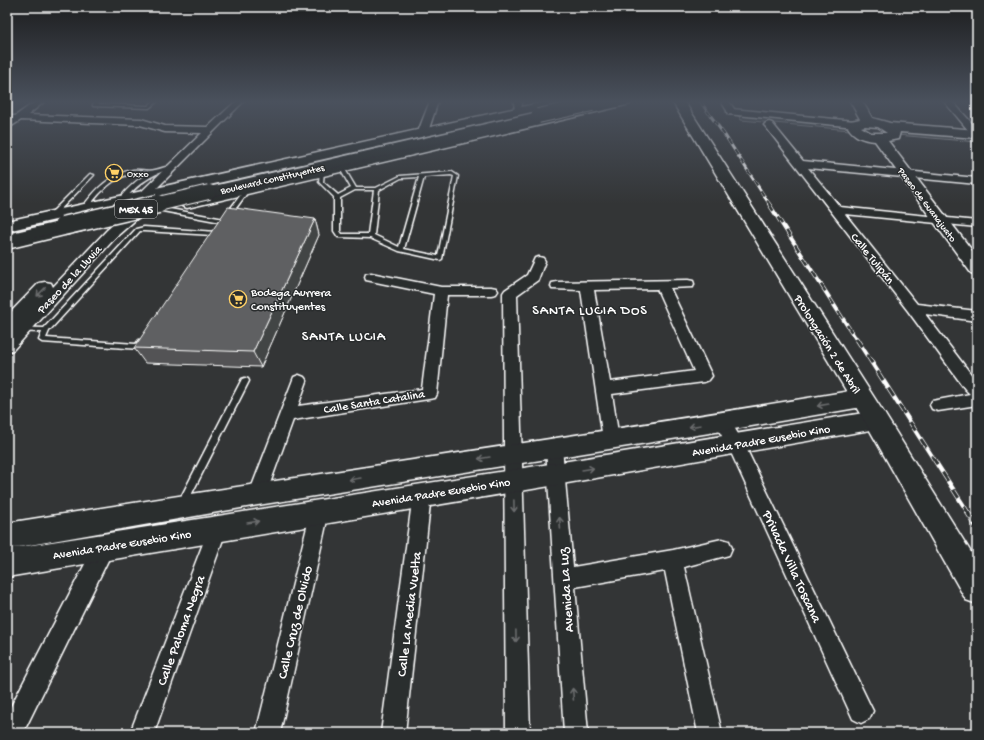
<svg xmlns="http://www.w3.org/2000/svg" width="984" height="740" font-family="'Gochi Hand',sans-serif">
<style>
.green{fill:#4c4f50;stroke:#a6a7a8}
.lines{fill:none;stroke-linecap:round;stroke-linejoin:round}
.service-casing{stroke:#fff;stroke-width:3}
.minor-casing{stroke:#fff;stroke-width:3}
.tertiary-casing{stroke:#fff;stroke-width:3}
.secondary-casing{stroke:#fff;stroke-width:3}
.primary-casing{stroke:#fff;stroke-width:3}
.service{fill:#2a2d2e;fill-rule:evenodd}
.minor{fill:#2a2d2e;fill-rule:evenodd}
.tertiary{fill:#2a2d2e;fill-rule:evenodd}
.secondary{fill:#2a2d2e;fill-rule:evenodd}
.primary{fill:#2a2d2e;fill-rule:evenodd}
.rail-far3-casing{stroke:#fff;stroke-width:3}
.rail-far2-casing{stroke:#fff;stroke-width:4}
.rail-far1-casing{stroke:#fff;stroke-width:4.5}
.rail-casing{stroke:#fff;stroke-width:5.5}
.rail-far3{stroke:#2a2d2e;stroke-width:2;stroke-dasharray:6;stroke-linecap:butt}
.rail-far2{stroke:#2a2d2e;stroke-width:2.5;stroke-dasharray:8;stroke-linecap:butt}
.rail-far1{stroke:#2a2d2e;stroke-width:3;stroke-dasharray:10;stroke-linecap:butt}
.rail{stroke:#2a2d2e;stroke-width:4;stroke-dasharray:12;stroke-linecap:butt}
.primary-bridge-far1-casing{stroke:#fff;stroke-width:16;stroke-linecap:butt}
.primary-bridge-casing{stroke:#fff;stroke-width:21;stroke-linecap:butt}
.primary-bridge-far1{stroke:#2a2d2e;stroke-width:14}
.primary-bridge{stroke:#2a2d2e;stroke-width:18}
.wall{fill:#525354;stroke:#fff}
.shaded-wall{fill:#424445;stroke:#fff}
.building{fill:#5f6162;stroke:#fff}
.oneway{stroke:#6a6c6d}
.labels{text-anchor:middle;stroke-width:3;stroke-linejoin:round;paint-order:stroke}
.far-poi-label{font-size:10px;fill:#fff;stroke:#2a2d2e;text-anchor:start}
.far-street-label{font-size:10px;fill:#fff;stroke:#2a2d2e}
.shield{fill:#2a2d2e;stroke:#bfc0c0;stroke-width:1}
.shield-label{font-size:11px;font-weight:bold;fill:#fff}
.street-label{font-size:12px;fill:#fff;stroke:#2a2d2e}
.poi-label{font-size:12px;fill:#fff;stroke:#2a2d2e;text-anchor:start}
.quarter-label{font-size:14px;letter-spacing:1px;fill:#fff;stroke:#2a2d2e}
.near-street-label{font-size:14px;fill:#fff;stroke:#2a2d2e}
</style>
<rect width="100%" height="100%" fill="#333536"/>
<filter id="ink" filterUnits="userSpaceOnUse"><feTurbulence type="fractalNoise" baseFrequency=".025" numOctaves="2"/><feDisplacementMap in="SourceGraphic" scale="8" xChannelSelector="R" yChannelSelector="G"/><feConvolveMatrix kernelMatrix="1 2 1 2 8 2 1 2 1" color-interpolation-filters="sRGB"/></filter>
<g filter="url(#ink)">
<path class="green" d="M738,115L847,125L850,130L741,120Z
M894,129L977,136V142L897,135Z"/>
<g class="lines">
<defs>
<path id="service" d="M98,101H102L98,104L148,106L154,101H158L149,108L93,106V104Z
M7,116H19L21,117L19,118H7Z
M173,165H175V167C150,175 140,182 123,201L121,202L118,200C127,189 137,179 149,173C120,170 103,187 87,209H83L82,208C95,190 111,173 133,170C141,169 148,172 155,170C161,169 167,166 173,165Z
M339,166H343L356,188H376L400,176L452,172L458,176L442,259L440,260L399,251L370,238L338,237L334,231V197L319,182L320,171L322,170L324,171L323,182L338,195L351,188L339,167ZM451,175L454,176L438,256L404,249L424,177ZM419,177L399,247L374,235L379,190L401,178ZM355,190H374L368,234H342L340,231V198Z
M90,174L94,175L53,217H49V215Z
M246,188L250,189L231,215H227V213Z
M159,207L224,219L227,221L224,226L222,227L219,225L221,222L157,210V208Z
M144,227L217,232L220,234L214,239L211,237L213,235L144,231H140L49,331L46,338L136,344L139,340H141L144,342L140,349L42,342L39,340L42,332L7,331V327L44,328L136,229Z
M245,378L248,379L249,381L186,505L183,506L180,505L179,502L180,499L241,381L242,379Z"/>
<path id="minor" d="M36,101H45L28,115L141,119L165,126L208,127L236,101H244L149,196H141L140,194L141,192L202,133L165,132L140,125L21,120L7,129V122Z
M430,101H438L428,132L423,135L420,134L418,132Z
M514,101H522L521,113H515Z
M721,101H729L736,112L735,114H729Z
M944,101H952L977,129V137L973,136Z
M769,122L772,123L803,161L977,178V184L808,168L840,207L977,221V227L845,214L917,304L977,311V321L925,314L977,382V405L938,411L932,409L930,405L932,401L970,394L965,389L908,311L766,127L764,125L766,123Z
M539,257L543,258L545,261L538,280L517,295L530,733H506L503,293L505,290L527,275L535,258Z
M371,273L441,287H491L496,288L498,291L496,294L491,295H447L437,394L435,398L293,420L264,500L258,502L252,500L249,494L294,377L299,375L304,377L307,381L298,406L422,389L434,294L366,280L365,277L366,274Z
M688,280L693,281L694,284L693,287L670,288L712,376L709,380L704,382L612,394L619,439L617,444L611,446L605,444L603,439L581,290L552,289L551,286L552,283L557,282ZM657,289L694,371L610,382L594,290Z
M722,415L728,417L744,444L869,703L873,711L869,719L861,723L853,719L729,448L714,422L716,417Z
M554,441L560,443L562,448L573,567L673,550L722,539L729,541L732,548L729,555L684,567L722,733H698L665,571L575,587L588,733H564L546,448L548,443Z
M422,487L428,489L431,495L405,733H381L413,495L416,489Z
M320,502L327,505L329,511L280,733H256L311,511L313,505Z
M218,519L225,522L227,528L154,733H130L209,528L211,522Z
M105,537L112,539L115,546L23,733H7V714L98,539Z"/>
<path id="tertiary" d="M732,109L855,121L860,124L855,127L728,114L727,112L728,110Z
M144,201L149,202L151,205L149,208L117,236L13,350L7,352V335L11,331L7,332V316L39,283L45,282L51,283L53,287L107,230L139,202Z
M80,223L85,224L87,227L85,230L7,249V241Z"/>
<path id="secondary" d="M548,101H568L566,104L562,105L7,231V221Z
M612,101H632L630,104L626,105L187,208L182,206L179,203L182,200L187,198Z
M850,101H862L872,118L890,123L977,130V138L900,132L898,139L888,141L977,257V275L971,273L875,141C863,140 854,137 848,127L851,121L860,119ZM865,126L878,127L887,133H871L861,127Z
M862,389L870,392L873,398L870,404L862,407L722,431L258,505L7,549V523C292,477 577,437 862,389Z
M876,411L884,413L887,420L884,427L876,429L556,485L7,577V549L556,463Z"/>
<path id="primary" d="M588,101H612L610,104L592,108L588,107L586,104Z
M672,101H684L884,413L977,562V604L966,600L868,427Z
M538,112L543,113L544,116L543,119L209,197L203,195L201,192L203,189L209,187Z
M63,221L69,222L71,226L69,230L7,244V234Z"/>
</defs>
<use href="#service" class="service-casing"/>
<use href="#minor" class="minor-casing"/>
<use href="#tertiary" class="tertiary-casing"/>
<use href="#secondary" class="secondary-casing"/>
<use href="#primary" class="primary-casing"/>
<use href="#service" class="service"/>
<use href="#minor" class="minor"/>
<use href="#tertiary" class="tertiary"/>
<use href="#secondary" class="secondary"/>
<use href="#primary" class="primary"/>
<defs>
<path id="rail-far3" d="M700,101L726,137L770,205"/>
<path id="rail-far2" d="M769,204L856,339"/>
<path id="rail-far1" d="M856,338L969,514"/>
<path id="rail" d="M968,513L977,527"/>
</defs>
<use href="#rail-far3" class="rail-far3-casing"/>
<use href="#rail-far2" class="rail-far2-casing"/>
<use href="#rail-far1" class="rail-far1-casing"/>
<use href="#rail" class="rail-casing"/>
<use href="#rail-far3" class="rail-far3"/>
<use href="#rail-far2" class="rail-far2"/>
<use href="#rail-far1" class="rail-far1"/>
<use href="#rail" class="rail"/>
<defs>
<path id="primary-bridge-far1" d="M538,116L592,104
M154,205L209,192"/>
<path id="primary-bridge" d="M63,226L158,204"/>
</defs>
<use href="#primary-bridge-far1" class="primary-bridge-far1-casing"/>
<use href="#primary-bridge" class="primary-bridge-casing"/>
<use href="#primary-bridge-far1" class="primary-bridge-far1"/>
<use href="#primary-bridge" class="primary-bridge"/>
</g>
<path class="wall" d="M315,219L319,235L261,367L145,363L134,348Z"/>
<path class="shaded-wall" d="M315,219L319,235L261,367L253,352Z"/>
<path class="building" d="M228,207L315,219L253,352L134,348Z"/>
<defs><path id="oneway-shaft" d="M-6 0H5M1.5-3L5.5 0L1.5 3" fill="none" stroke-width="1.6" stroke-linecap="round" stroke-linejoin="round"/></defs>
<g class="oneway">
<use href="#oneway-shaft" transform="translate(41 292) rotate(134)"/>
<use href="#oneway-shaft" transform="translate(823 405) rotate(170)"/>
<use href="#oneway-shaft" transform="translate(695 426) rotate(171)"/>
<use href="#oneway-shaft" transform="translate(484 458) rotate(171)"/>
<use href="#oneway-shaft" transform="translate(588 469) rotate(-9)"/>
<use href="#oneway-shaft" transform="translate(355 479) rotate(171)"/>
<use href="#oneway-shaft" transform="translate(514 506) rotate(89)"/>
<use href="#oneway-shaft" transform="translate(253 522) rotate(-9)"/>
<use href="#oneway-shaft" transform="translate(560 523) rotate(-94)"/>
<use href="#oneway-shaft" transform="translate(516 636) rotate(89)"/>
<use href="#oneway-shaft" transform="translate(573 694) rotate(-94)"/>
</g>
</g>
<linearGradient id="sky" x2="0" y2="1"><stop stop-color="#1c1d1e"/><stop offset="0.5" stop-color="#4a515d"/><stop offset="1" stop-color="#4a515d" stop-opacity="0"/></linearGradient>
<rect width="984" height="204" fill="url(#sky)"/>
<defs>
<symbol id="supermarket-ring" viewBox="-11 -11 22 22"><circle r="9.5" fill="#2a2d2e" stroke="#ffd166" stroke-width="1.5"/><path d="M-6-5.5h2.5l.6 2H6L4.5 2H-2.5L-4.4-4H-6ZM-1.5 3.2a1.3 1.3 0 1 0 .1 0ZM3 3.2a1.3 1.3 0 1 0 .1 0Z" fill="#ffd166"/></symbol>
</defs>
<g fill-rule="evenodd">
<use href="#supermarket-ring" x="104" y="163" width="20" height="20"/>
<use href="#supermarket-ring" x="228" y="289" width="20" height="20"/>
</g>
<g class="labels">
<g class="far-poi-label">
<text x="127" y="177">Oxxo</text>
</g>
<g class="far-street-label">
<text transform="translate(272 178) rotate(-13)" y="4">Boulevard Constituyentes</text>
<text transform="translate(928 204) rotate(53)" y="4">Paseo de Guanajuato</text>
</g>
<rect class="shield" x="115" y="200" width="42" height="18" rx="3"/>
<g class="shield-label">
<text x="136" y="213">MEX 45</text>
</g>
<g class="street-label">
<text transform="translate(873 258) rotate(51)" y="4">Calle Tulipán</text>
<text transform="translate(69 279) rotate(-47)" y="4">Paseo de la Lluvia</text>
<text transform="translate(828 344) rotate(58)" y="4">Prolongación 2 de Abril</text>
<text transform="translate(374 401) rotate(-9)" y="4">Calle Santa Catalina</text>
<text transform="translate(761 440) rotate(-10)" y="4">Avenida Padre Eusebio Kino</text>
<text transform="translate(441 492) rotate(-9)" y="4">Avenida Padre Eusebio Kino</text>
<text transform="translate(122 544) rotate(-9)" y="4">Avenida Padre Eusebio Kino</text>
</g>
<g class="poi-label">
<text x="251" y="296">Bodega Aurrera<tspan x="251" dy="14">Constituyentes</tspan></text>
</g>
<g class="quarter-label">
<text x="590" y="314">SANTA LUCIA DOS</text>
<text x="344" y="340">SANTA LUCIA</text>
</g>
<g class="near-street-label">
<text transform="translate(793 566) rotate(65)" y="5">Privada Villa Toscana</text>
<text transform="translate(565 590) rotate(-94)" y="5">Avenida La Luz</text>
<text transform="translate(408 614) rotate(-83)" y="5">Calle La Media Vuelta</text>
<text transform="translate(294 622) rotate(-77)" y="5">Calle Cruz de Olvido</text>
<text transform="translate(180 630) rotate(-70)" y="5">Calle Paloma Negra</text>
</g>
</g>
<rect width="984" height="740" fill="none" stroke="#2a2d2e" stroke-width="24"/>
<rect x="12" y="12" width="960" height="716" fill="none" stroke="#fff" stroke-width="1.5" filter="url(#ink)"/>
</svg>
